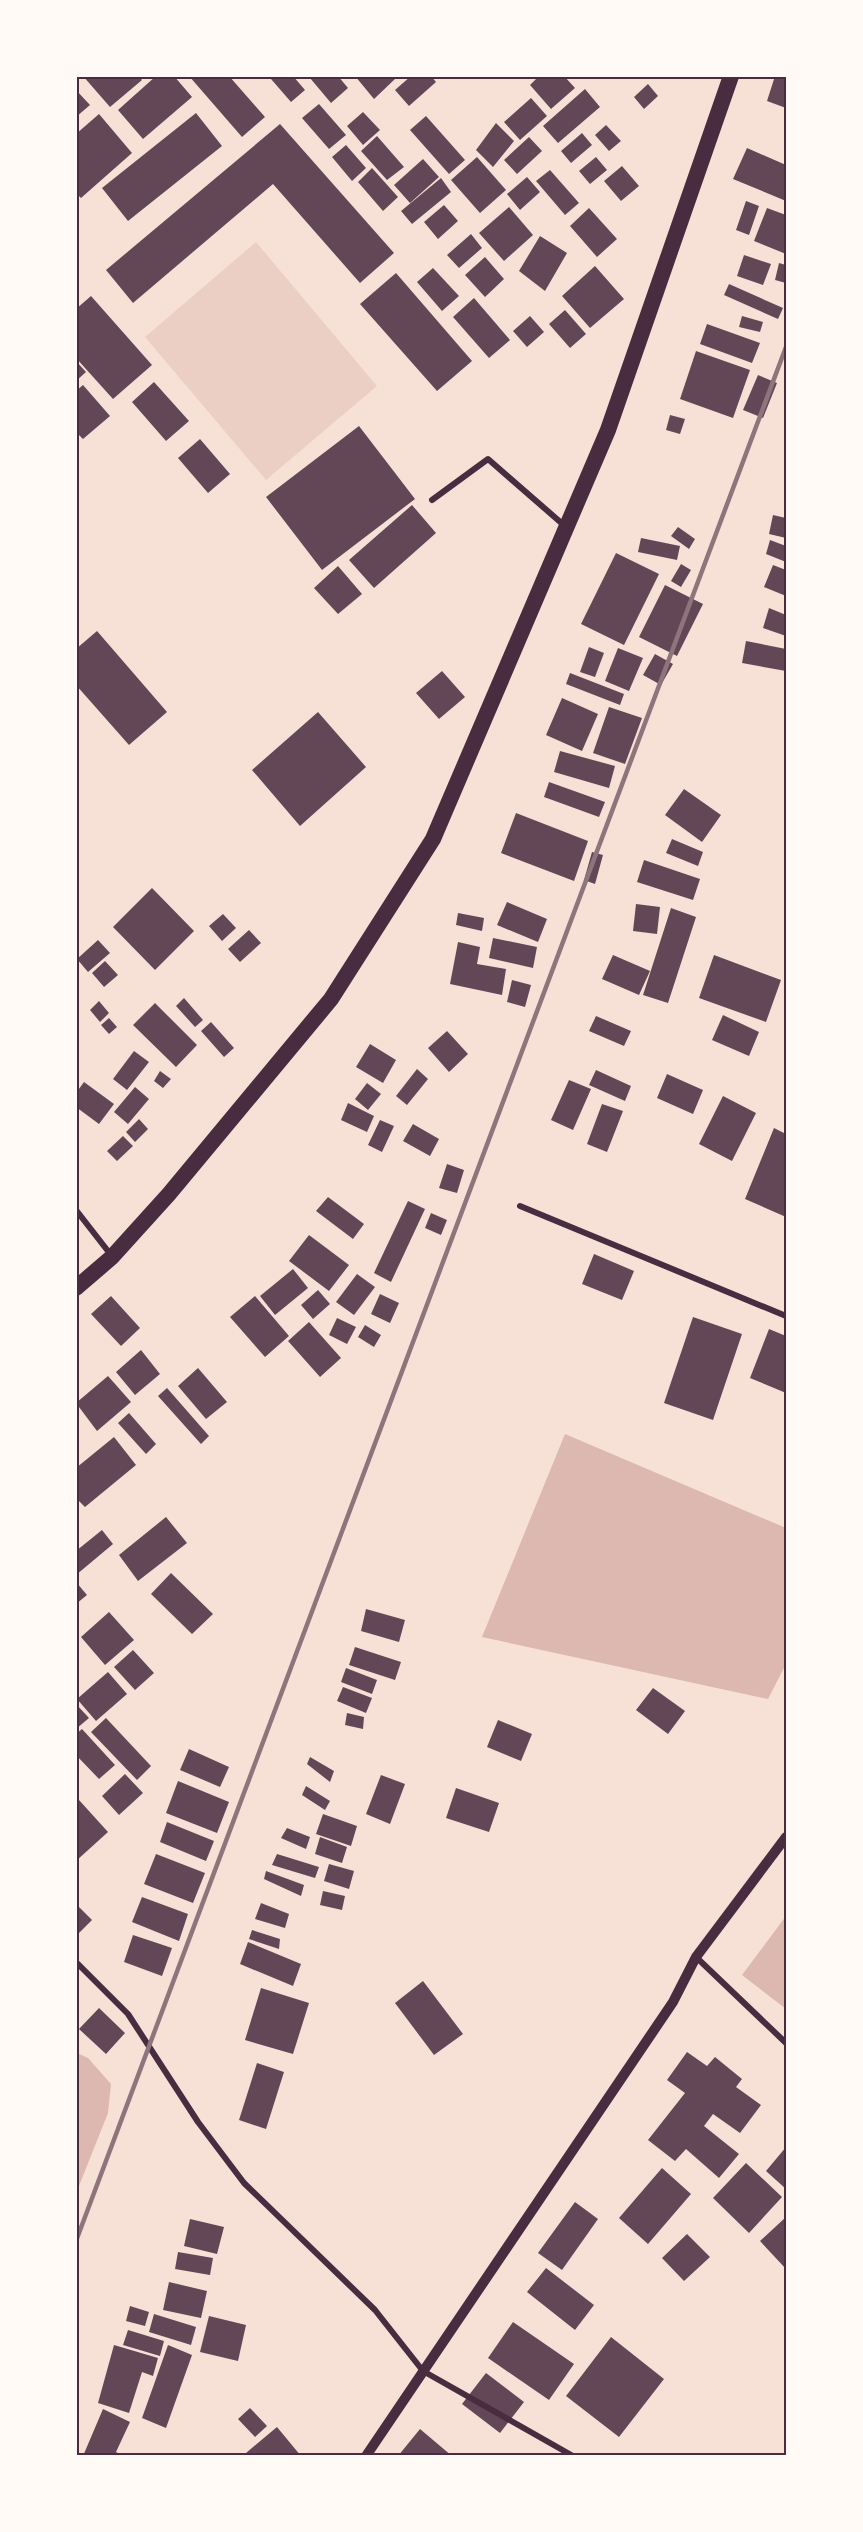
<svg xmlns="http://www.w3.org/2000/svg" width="863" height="2532" font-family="'Asap Condensed',sans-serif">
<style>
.green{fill:#ebcfc5}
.water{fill:#dcb8b0}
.building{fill:#644757}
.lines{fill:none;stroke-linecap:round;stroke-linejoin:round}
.minor{stroke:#4a2c40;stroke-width:6}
.tertiary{stroke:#4a2c40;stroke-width:10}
.trunk{stroke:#4a2c40;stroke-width:16}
.rail{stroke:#8f747c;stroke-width:4.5}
.neatline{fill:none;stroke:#4a2c40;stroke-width:2}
</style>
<rect width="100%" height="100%" fill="#f7e1d7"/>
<path class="green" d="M256,242L377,386L266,480L145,337Z"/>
<path class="water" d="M565,1434L786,1528V1664L768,1699L482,1637Z
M786,1916V2009L742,1975Z
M77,2053L88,2058L111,2084L108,2113L77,2191Z"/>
<path class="building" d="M83,76H139L142,80L110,107Z
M156,76H174L192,97L143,139L118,110Z
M189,76H229L265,117L242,137Z
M274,76H293L305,90L291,102L271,79Z
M312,76H338L348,88L331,103L310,78Z
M355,76H393L395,79L374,99Z
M411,76H431L436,82L409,106L395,90Z
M539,76H564L575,88L551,109L530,85Z
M775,76H786V108L767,101Z
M648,84L658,96L644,109L634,97Z
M585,89L600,107L558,143L543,126Z
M76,90L90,105L76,117Z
M531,98L547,116L520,140L504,122Z
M319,104L346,135L329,149L302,118Z
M363,112L380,130L363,145L347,126Z
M196,113L222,146L128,221L102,188Z
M99,114L132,153L81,198L76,193V134Z
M426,116L465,160L449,174L410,130Z
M496,123L514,141L493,167L476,150Z
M280,124L394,253L360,283L273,184L133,303L106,270Z
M606,125L621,141L609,151L595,135Z
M582,133L592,145L571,163L561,151Z
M377,136L404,167L387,180L361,151Z
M529,137L542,151L517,174L504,160Z
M346,145L366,168L352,181L332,157Z
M747,148L786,165V201L733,179Z
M477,157L506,190L480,213L451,180Z
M596,157L607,170L590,184L579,171Z
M423,159L439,177L410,203L394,185Z
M622,166L639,186L621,201L604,181Z
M372,168L398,197L383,211L358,182Z
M550,170L579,203L565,215L536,181Z
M527,177L540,192L520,210L507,194Z
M441,178L451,192L412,224L401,211Z
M746,201L759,206L749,235L736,230Z
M444,205L458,221L438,239L424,222Z
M509,207L533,235L504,261L479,233Z
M589,208L617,239L597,257L570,226Z
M767,208L786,215V254L754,241Z
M471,234L482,248L459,268L447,255Z
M540,236L567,253L545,291L519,271Z
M744,255L771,264L763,285L737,276Z
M485,257L504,279L485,297L465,275Z
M779,263L786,265V283L775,280Z
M595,266L624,299L590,328L562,296Z
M433,268L459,296L442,311L417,282Z
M396,273L472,361L437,391L360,304Z
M729,284L783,308L778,319L724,295Z
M91,296L152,365L113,399L76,358V309Z
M474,298L510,340L489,358L453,317Z
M565,310L586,334L570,348L549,324Z
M530,316L544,332L527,347L513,331Z
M742,316L763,322L760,332L739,327Z
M707,324L760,343L752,363L700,344Z
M696,351L750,370L733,418L680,399Z
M76,361L86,372L76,381Z
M758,375L777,383L763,418L743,410Z
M154,382L189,421L166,441L132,402Z
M83,385L110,416L83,439L76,432V391Z
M670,415L685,419L680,434L666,430Z
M359,426L415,499L322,570L266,497Z
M200,439L230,474L208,493L178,458Z
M412,505L436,533L374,588L349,560Z
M773,515L786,518V538L769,534Z
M678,527L695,539L689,549L671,536Z
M641,538L680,546L677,560L638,552Z
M770,540L786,546V562L766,554Z
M616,553L659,574L624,645L581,624Z
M681,564L691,570L681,587L671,581Z
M773,565L786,570V596L764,587Z
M338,566L362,594L338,614L314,588Z
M665,585L703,604L677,656L639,637Z
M769,608L786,615V636L763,628Z
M97,631L167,712L129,745L76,685V649Z
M746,641L786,649V671L742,663Z
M589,647L604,653L595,677L580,672Z
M618,648L643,658L629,691L605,681Z
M655,654L673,664L661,685L643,675Z
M442,671L465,697L439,719L416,693Z
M570,673L624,694L620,705L566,684Z
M562,698L598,714L582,751L546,735Z
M609,707L642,718L625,764L593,753Z
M318,712L366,767L300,826L252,770Z
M560,751L615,766L609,788L554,772Z
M549,782L605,802L599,817L544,797Z
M684,789L721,815L702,842L665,815Z
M516,813L588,841L574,881L501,853Z
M672,839L703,852L698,866L666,853Z
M592,852L603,855L595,884L584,880Z
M644,860L700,879L693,900L637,882Z
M152,888L194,931L155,970L113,927Z
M507,902L547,919L538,942L497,925Z
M636,904L660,907L657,934L633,931Z
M671,908L696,917L668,1003L643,995Z
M458,913L484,918L482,931L456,925Z
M223,914L236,928L222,941L209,926Z
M249,930L261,943L240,962L228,949Z
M493,938L537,947L533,968L489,958Z
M98,940L110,953L88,972L77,959Z
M458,942L480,947L477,964L506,969L502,995L450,984Z
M613,955L650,971L639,995L602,979Z
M714,955L781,980L766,1022L699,998Z
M105,961L118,975L104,987L92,973Z
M512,980L531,985L525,1007L507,1002Z
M184,998L203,1020L195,1027L176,1006Z
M99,1001L109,1013L100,1022L90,1010Z
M155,1003L197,1045L176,1067L133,1025Z
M723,1015L759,1032L749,1056L712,1040Z
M596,1016L631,1031L624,1046L589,1031Z
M109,1018L117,1027L109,1034L101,1025Z
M211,1022L234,1048L224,1057L201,1031Z
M447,1031L468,1054L449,1072L428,1048Z
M370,1044L396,1060L383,1083L356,1067Z
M134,1051L149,1062L127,1090L113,1079Z
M417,1069L428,1079L407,1105L396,1096Z
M596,1070L631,1086L625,1101L589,1085Z
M160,1071L171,1079L163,1088L154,1081Z
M667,1074L703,1090L693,1114L657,1098Z
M569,1080L591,1089L573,1130L551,1120Z
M84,1082L114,1104L99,1124L76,1107V1093Z
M367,1083L381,1094L368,1110L355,1099Z
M135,1087L149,1099L128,1124L114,1112Z
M723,1096L756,1113L732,1161L699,1144Z
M348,1103L374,1116L367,1132L341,1120Z
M602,1104L623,1111L607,1152L587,1144Z
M139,1119L148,1129L135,1142L126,1132Z
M380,1120L394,1126L382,1152L368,1145Z
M413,1124L439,1139L430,1156L403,1141Z
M774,1128L786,1134V1217L745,1199Z
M123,1136L133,1146L117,1161L107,1151Z
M447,1164L464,1170L457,1193L439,1188Z
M328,1197L364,1224L353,1239L316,1211Z
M408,1201L425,1209L391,1282L374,1273Z
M431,1213L447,1220L441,1235L425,1228Z
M309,1235L349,1265L329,1291L289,1261Z
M594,1254L634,1271L622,1300L582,1284Z
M293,1269L308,1288L275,1315L260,1296Z
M357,1274L375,1287L354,1315L336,1302Z
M318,1290L330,1304L313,1319L301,1305Z
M380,1294L399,1303L390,1323L371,1314Z
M111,1296L140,1328L121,1346L91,1314Z
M255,1296L289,1336L265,1357L230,1317Z
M693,1317L742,1334L713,1420L664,1403Z
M337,1318L356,1327L347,1344L329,1335Z
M309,1322L341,1358L320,1377L288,1341Z
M365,1325L381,1335L374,1347L358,1337Z
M769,1329L786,1336V1393L750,1378Z
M141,1350L160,1374L135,1395L116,1372Z
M198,1368L227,1402L206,1419L178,1386Z
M108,1376L131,1402L97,1431L76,1403Z
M167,1388L209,1436L201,1444L158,1396Z
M129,1413L156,1444L146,1454L118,1423Z
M114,1437L136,1465L85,1507L76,1498V1468Z
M166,1517L187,1543L138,1581L119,1555Z
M102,1530L113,1544L76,1575V1551Z
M171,1573L213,1614L192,1634L151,1594Z
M76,1582L87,1595L76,1604Z
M366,1609L405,1620L399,1642L361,1631Z
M109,1612L134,1640L105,1665L81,1637Z
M355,1647L401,1662L395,1680L349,1665Z
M133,1650L154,1673L135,1690L114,1667Z
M346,1668L377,1680L372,1694L341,1682Z
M108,1672L127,1694L96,1721L77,1699Z
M343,1687L372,1698L366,1713L337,1701Z
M653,1688L685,1711L668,1734L636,1710Z
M76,1704L89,1718L76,1729Z
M347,1713L364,1717L363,1729L345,1725Z
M106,1718L151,1766L137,1780L91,1732Z
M498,1720L532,1734L521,1761L487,1747Z
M82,1729L115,1765L99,1779L76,1755V1734Z
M189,1749L229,1767L220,1787L180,1770Z
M310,1757L334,1771L330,1782L307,1764Z
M125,1774L143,1793L119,1815L102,1796Z
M381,1775L405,1784L390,1824L366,1814Z
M178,1781L229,1802L217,1833L166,1813Z
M306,1786L330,1801L325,1810L302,1795Z
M456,1788L499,1803L489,1832L446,1818Z
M79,1800L108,1832L76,1861V1802Z
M323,1814L357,1826L351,1846L316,1834Z
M167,1822L214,1841L206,1861L160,1842Z
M287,1828L310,1837L306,1849L281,1838Z
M320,1837L347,1847L342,1863L315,1854Z
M156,1854L205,1873L193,1903L144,1884Z
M277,1854L319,1867L315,1878L272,1865Z
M329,1864L354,1871L349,1889L324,1881Z
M266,1871L304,1885L301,1896L264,1879Z
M323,1891L345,1896L342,1910L320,1905Z
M142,1897L188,1914L179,1941L132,1922Z
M261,1903L289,1914L285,1928L255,1919Z
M76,1904L92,1920L76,1936Z
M252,1930L280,1939L279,1949L249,1939Z
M133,1935L172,1948L162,1976L124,1962Z
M248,1942L301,1964L293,1986L240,1964Z
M423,1981L463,2034L434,2055L395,2003Z
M261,1988L309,2003L293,2054L245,2040Z
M99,2008L125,2033L106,2054L79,2029Z
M687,2052L707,2066L715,2057L742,2079L736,2087L761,2105L740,2133L713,2114L704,2126L739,2154L719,2178L686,2149L675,2161L648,2140L685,2093L667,2080Z
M257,2063L284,2072L266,2129L239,2120Z
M786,2147V2189L766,2171Z
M746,2163L782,2197L749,2233L713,2198Z
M662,2168L691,2194L648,2244L619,2218Z
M575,2202L598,2219L562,2270L538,2253Z
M786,2217V2269L760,2241Z
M190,2219L224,2227L217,2254L184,2246Z
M687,2234L710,2257L684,2281L662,2258Z
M178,2252L213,2258L210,2275L175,2269Z
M546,2268L594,2305L575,2330L527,2292Z
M169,2282L207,2291L201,2318L163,2310Z
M130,2306L149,2312L145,2326L126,2321Z
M154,2314L196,2327L191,2345L149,2332Z
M209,2316L246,2325L238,2361L200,2352Z
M513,2322L574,2364L549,2400L488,2358Z
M128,2330L164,2341L160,2356L123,2345Z
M611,2337L664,2379L619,2437L566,2396Z
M114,2345L158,2358L153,2376L142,2372L129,2413L98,2403Z
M168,2345L192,2355L166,2428L142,2418Z
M486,2373L524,2402L500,2433L462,2404Z
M250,2408L267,2426L255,2437L238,2419Z
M103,2409L130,2422L116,2452L124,2456H83Z
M277,2427L301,2456H249L246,2453Z
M420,2429L452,2456H398Z"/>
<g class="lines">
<path class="minor" d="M432,500L488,459L566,527
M520,1206L786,1316
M76,1210L111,1255
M696,1957L786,2043
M76,1962L128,2014L198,2122L244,2183L375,2310L423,2371L573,2456"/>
<path class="tertiary" d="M366,2456L673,2002L696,1957L786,1837"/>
<path class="trunk" d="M76,1288L112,1257L169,1194L331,999L433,839L608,430L731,76"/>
<path class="rail" d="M76,2241L786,347"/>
</g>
<rect width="863" height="2532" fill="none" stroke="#fffaf5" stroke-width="156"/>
<rect x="78" y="78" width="707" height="2376" class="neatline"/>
</svg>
